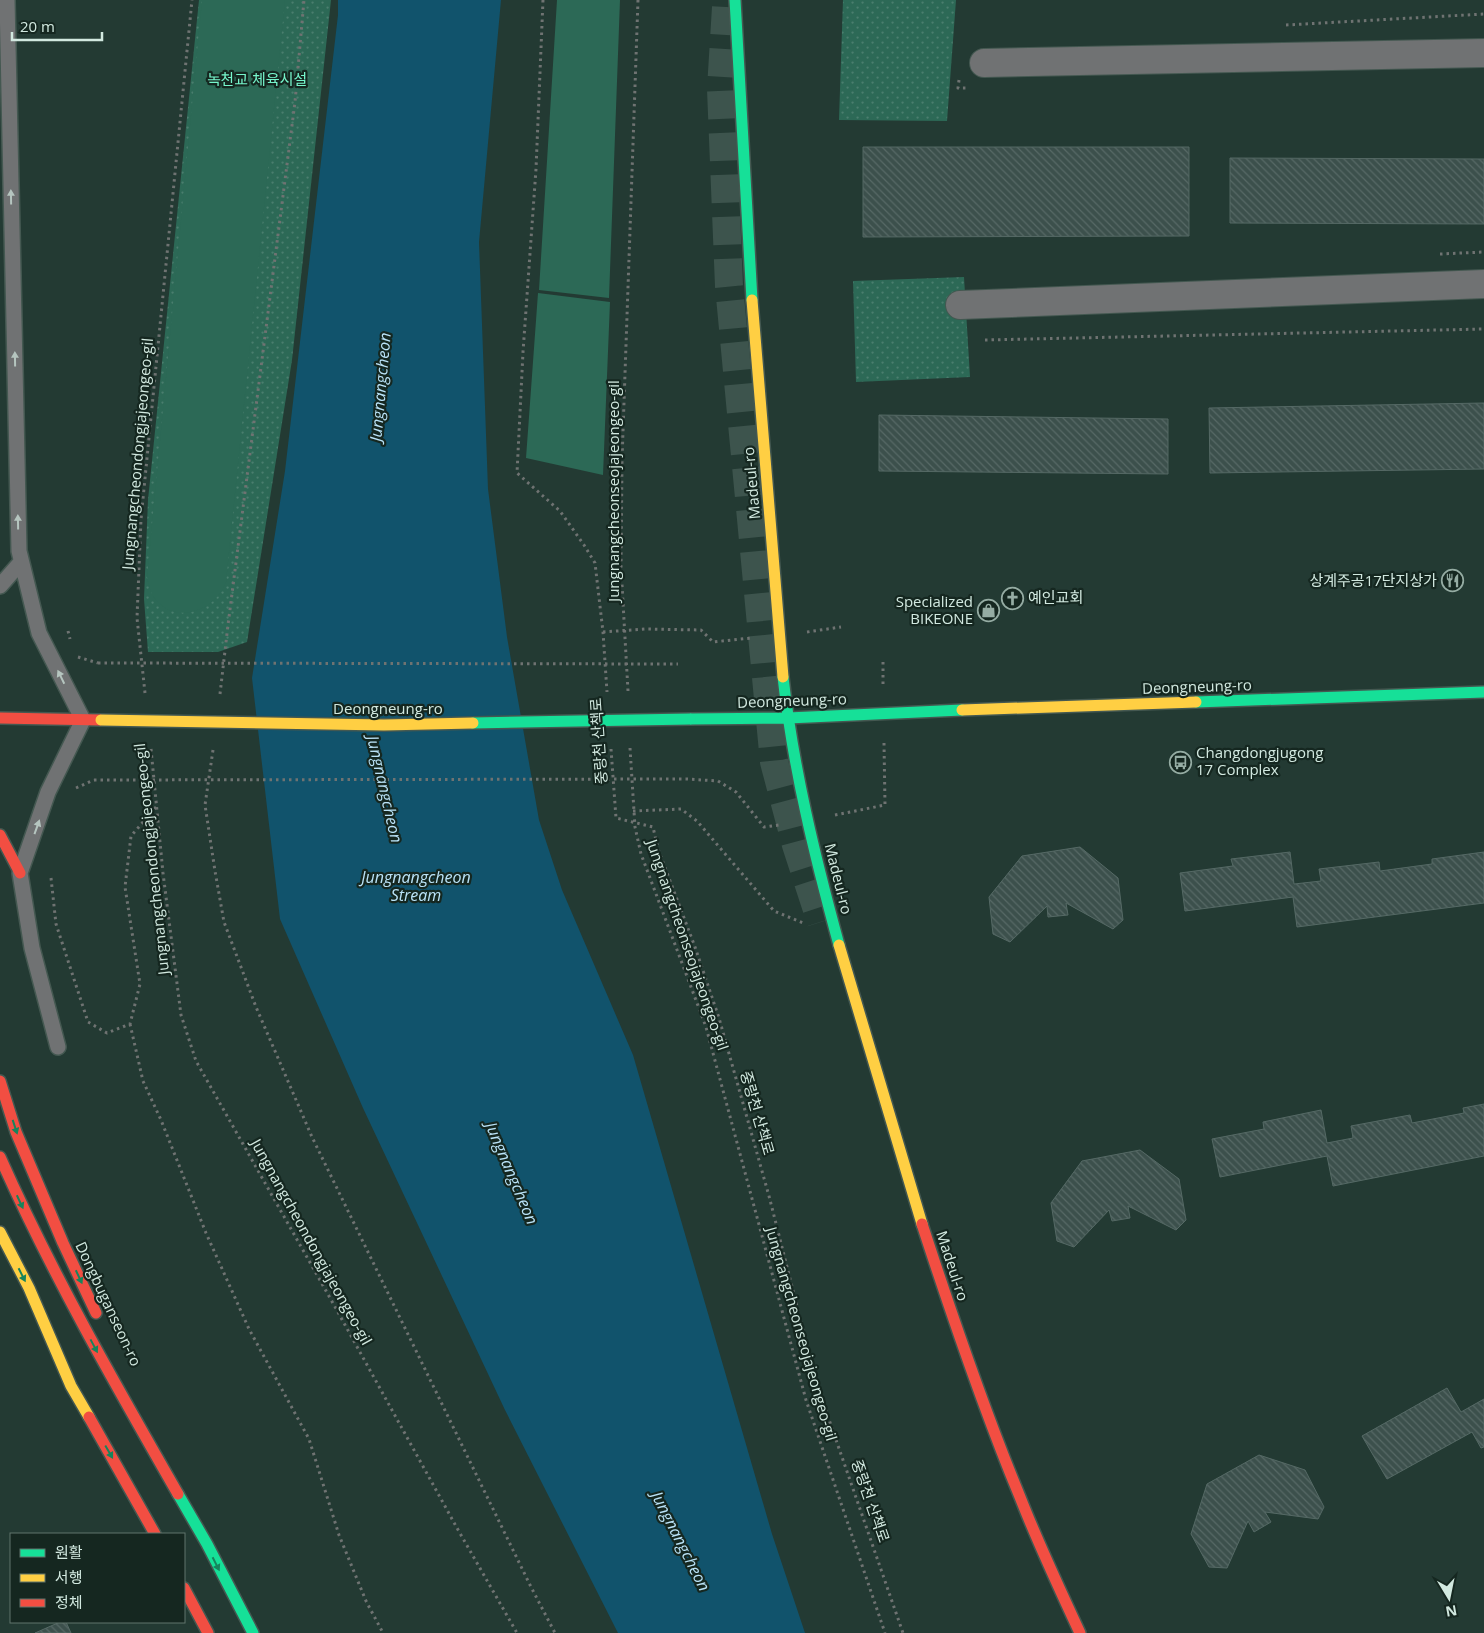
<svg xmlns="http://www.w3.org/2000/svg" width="1484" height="1633" font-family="'Open Sans','Noto Sans KR',sans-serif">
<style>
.grass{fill:url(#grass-dots)}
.pitch{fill:#2c6956}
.water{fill:#11536c}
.building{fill:url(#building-back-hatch);stroke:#556965}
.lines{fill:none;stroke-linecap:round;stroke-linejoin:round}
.highway-tunnel{stroke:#3d544d;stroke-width:28;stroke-dasharray:28 14;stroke-linecap:butt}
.lane-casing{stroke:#445851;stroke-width:18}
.street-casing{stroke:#445851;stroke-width:30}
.fast-casing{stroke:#445851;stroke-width:14}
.slow-casing{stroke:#445851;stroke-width:14}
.jam-casing{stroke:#445851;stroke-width:14}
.path{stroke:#6f7372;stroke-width:3;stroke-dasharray:2.5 4;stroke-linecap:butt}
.lane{stroke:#707273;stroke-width:15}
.street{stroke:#707273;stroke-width:28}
.fast{stroke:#16e098;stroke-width:11}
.slow{stroke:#ffcf43;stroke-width:11}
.jam{stroke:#f24e42;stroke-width:11}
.fast-bridge-casing{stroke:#445851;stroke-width:14;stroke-linecap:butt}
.slow-bridge-casing{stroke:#445851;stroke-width:14;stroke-linecap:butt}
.path-bridge{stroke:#6f7372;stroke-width:3;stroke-dasharray:2.5 4;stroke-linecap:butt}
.fast-bridge{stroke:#16e098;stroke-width:11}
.slow-bridge{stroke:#ffcf43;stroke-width:11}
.oneway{fill:#b5c5bf}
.oneway2{fill:#16845c}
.labels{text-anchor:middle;stroke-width:4.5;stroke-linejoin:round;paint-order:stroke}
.park-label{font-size:15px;fill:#76f6cc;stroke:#152720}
.street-label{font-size:15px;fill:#d2e9e0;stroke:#152720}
.poi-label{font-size:15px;fill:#d2e9e0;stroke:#152720;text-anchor:end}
.water-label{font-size:16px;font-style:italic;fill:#bae3f8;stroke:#152720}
</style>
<defs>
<pattern id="grass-dots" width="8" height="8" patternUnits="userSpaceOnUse" patternTransform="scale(1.25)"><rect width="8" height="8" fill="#2c6956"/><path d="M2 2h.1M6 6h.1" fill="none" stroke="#4a7e6e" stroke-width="1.8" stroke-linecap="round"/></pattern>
<pattern id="building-back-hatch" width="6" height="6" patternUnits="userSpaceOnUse" patternTransform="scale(1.25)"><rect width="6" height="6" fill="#3c504c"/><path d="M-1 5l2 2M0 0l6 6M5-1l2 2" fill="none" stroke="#576966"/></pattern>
</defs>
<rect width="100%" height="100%" fill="#233a33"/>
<path class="grass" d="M199,0H331L292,360L247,642L218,652H148L144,599L148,500Z
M843,0H956L947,121L839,120Z
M964,277L970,377L856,382L853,281Z"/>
<path class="pitch" d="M202,0H285L226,582C223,588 220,595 215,599C200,614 174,619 158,602C151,596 149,586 147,577Z
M557,0H620L609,298L539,290Z
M538,293L610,302L603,475L526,458Z"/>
<path class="water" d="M338,0H501L479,242L488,489L507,637L539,820L562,890L633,1055L772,1534L805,1633H618L505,1410L363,1108L280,919L252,678L285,471L338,15Z"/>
<path class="building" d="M863,147H1189V236L863,237Z
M1230,158L1484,159V224L1230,223Z
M1484,403V469L1210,473L1209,408Z
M879,415L1168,419V474L879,471Z
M1080,847L1118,878L1123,920L1113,929L1066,903L1068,915L1048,917L1047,906L1010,942L993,934L989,897L1022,856Z
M1290,852L1294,884L1321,881L1319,869L1379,862L1380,871L1432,864V859L1484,852V903L1297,927L1293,897L1185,911L1180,873L1233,866L1231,859Z
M1484,1104V1156L1333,1186L1327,1156L1220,1177L1212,1139L1264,1129L1263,1122L1321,1110L1327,1143L1353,1138L1351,1126L1410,1115L1412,1123L1464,1113L1463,1108Z
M1140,1150L1179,1179L1186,1220L1176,1230L1128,1206L1130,1218L1112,1221L1109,1210L1074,1247L1057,1241L1051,1203L1082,1161Z
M1447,1388L1461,1412L1484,1399V1447L1481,1448L1472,1432L1387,1479L1362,1436Z
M1259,1455L1305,1470L1324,1507L1318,1519L1265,1512L1271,1522L1254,1532L1248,1521L1227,1568L1209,1567L1191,1534L1207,1484Z
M60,1622H66L71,1633H35Z"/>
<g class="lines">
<path class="highway-tunnel" d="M726,7L721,89L729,286L774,762L796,845L821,922"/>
<defs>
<path id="lane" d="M7,0L19,551L39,633L83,720L48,792L20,873L32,948L58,1047
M0,586L21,562"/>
<path id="street" d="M984,63L1484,53
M960,305L1484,284"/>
<path id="fast" d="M735,0L752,300
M783,677C793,768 815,857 839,945
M1196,702L1484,692
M690,719L788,718L962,710
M178,1494L207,1544L253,1633"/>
<path id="slow" d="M752,300L783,677
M962,710L1196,702
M839,945L922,1224
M0,1232L29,1288L71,1386L89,1417"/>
<path id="jam" d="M0,718L101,720
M0,835L20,873
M0,1081L16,1132L63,1243L96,1313
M0,1157C52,1274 115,1384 178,1494
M922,1224C952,1316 983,1408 1020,1497C1038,1543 1059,1588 1080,1633
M89,1417L155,1534
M184,1588L208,1633"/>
</defs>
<use href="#lane" class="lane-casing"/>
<use href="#street" class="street-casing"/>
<use href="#fast" class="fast-casing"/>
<use href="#slow" class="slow-casing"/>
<use href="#jam" class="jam-casing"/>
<path class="path" d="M543,0L536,169L523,352L517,473L560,511L584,545L595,563L603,632L607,692
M1286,25L1484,14
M959,80L958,88H969
M1440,254L1484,252
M985,340L1484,329
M68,631L70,639
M603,632L645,629L701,630L713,642L751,638
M807,632L841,627
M78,657L98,663
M883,662V684
M628,691L621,567L622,460L638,0
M145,693L137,618L141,519L192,0
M220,694L228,625L295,102L304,0
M630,748L635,827L641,854L706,1027L806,1400L885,1633
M151,749L163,873L181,1015L196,1061L334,1305L457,1528L517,1633
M611,749L616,818L653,827L658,849L695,947L719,1018L769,1196L817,1385L903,1633
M213,750L205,805L215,871L224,922L256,1007L312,1137L531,1587L555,1633
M718,781L736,792L764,827L779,825
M76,788L94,780
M633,811L681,809L697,821L774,911L803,923
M835,815L885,805L884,743
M51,878L56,924L88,1022L107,1033L130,1024L140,984L125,887L131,836L157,806
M130,1024L143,1081L161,1120L206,1233L249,1329L309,1439L339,1535L366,1601L383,1633"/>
<use href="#lane" class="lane"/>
<use href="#street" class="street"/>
<use href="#fast" class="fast"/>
<use href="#slow" class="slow"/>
<use href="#jam" class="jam"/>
<defs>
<path id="fast-bridge" d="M473,723L690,719"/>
<path id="slow-bridge" d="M101,720L384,725L473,723"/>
</defs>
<use href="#fast-bridge" class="fast-bridge-casing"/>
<use href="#slow-bridge" class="slow-bridge-casing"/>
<path class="path-bridge" d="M98,663L678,664
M94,780L687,779L718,781"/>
<use href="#fast-bridge" class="fast-bridge"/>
<use href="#slow-bridge" class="slow-bridge"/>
</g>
<defs><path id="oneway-solid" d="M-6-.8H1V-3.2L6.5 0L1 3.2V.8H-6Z" transform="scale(1.25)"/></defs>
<g class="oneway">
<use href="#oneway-solid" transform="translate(11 197) rotate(-91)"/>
<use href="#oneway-solid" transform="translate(15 359) rotate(-91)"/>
<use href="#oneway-solid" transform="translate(18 522) rotate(-91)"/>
<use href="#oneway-solid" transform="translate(61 677) rotate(-116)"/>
<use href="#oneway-solid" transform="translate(37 827) rotate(-70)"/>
</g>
<g class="oneway2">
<use href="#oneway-solid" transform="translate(15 1127) rotate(72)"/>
<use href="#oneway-solid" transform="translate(20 1202) rotate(65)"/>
<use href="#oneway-solid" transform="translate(22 1275) rotate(63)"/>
<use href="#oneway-solid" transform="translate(79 1277) rotate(65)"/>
<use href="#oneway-solid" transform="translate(94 1346) rotate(62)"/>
<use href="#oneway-solid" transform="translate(109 1452) rotate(60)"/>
<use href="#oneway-solid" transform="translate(216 1564) rotate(63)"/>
</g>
<defs>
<symbol id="restaurant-ring" viewBox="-11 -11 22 22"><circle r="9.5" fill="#152720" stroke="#95aca3" stroke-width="1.5"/><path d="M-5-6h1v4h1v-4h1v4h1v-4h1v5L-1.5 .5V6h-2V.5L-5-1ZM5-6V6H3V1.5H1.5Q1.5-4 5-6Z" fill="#95aca3"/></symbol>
<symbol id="church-ring" viewBox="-11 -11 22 22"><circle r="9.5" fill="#152720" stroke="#95aca3" stroke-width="1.5"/><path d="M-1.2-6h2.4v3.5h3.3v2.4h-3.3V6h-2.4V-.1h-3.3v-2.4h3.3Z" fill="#95aca3"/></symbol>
<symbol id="shop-ring" viewBox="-11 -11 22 22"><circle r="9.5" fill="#152720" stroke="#95aca3" stroke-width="1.5"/><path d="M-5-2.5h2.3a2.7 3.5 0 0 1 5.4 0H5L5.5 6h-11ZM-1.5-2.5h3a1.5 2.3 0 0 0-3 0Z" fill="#95aca3"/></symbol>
<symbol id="bus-ring" viewBox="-11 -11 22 22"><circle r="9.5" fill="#152720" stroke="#95aca3" stroke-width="1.5"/><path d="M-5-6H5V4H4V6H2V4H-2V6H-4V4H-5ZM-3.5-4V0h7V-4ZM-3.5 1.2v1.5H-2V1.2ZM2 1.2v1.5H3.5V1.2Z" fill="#95aca3"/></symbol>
</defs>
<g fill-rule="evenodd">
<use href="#restaurant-ring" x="1440" y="568" width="25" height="25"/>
<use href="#church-ring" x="1000" y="586" width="25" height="25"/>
<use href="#shop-ring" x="976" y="598" width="25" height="25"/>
<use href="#bus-ring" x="1168" y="750" width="25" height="25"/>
</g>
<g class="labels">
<g class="park-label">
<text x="257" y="85">녹천교 체육시설</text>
</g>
<g class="street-label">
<text transform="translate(138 454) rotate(-85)" y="5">Jungnangcheondongjajeongeo-gil</text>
<text transform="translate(752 483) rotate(-95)" y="5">Madeul-ro</text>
<text transform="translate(614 491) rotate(-90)" y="5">Jungnangcheonseojajeongeo-gil</text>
<text transform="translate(1197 687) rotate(-2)" y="5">Deongneung-ro</text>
<text transform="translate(792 701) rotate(-2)" y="5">Deongneung-ro</text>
<text x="388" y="714">Deongneung-ro</text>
<text transform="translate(599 741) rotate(-94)" y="5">중랑천 산책로</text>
<text transform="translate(152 859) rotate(-96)" y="5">Jungnangcheondongjajeongeo-gil</text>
<text transform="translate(838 879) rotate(76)" y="5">Madeul-ro</text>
<text transform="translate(687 945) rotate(71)" y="5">Jungnangcheonseojajeongeo-gil</text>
<text transform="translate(757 1113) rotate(74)" y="5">중랑천 산책로</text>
<text transform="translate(311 1242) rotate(61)" y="5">Jungnangcheondongjajeongeo-gil</text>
<text transform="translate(952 1266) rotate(72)" y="5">Madeul-ro</text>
<text transform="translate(108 1304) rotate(65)" y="5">Dongbuganseon-ro</text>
<text transform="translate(801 1334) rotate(74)" y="5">Jungnangcheonseojajeongeo-gil</text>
<text transform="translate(870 1501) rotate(71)" y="5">중랑천 산책로</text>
</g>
<g class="poi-label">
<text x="1437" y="586">상계주공17단지상가</text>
<text x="1028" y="603" text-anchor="start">예인교회</text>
<text x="973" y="607">Specialized<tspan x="973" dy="17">BIKEONE</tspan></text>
<text x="1196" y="758" text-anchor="start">Changdongjugong<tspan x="1196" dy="17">17 Complex</tspan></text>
</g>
<g class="water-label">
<text transform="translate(380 387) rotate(-85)" y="6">Jungnangcheon</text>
<text transform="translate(385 789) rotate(77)" y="6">Jungnangcheon</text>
<text x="416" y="883">Jungnangcheon<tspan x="416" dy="18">Stream</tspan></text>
<text transform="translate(512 1173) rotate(67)" y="6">Jungnangcheon</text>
<text transform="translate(681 1541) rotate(63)" y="6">Jungnangcheon</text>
</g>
</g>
<rect x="10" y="1533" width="175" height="90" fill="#152720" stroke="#61756d"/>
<rect x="20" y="1549" width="25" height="8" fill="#16e098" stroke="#61756d"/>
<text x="55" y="1558" font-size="15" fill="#d2e9e0">원활</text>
<rect x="20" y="1574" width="25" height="8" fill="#ffcf43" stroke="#61756d"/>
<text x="55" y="1583" font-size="15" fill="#d2e9e0">서행</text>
<rect x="20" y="1599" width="25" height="8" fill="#f24e42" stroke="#61756d"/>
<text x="55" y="1608" font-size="15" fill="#d2e9e0">정체</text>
<g transform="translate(1449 1598) rotate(170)" stroke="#152720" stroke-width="4" paint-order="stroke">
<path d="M0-4L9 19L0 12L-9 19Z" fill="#d2e9e0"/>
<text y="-8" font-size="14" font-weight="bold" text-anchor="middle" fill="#d2e9e0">N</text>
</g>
<path d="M12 32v8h90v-8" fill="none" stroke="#d2e9e0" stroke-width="2.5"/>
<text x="20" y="32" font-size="15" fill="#d2e9e0" stroke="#152720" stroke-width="4" paint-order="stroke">20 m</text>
</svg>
